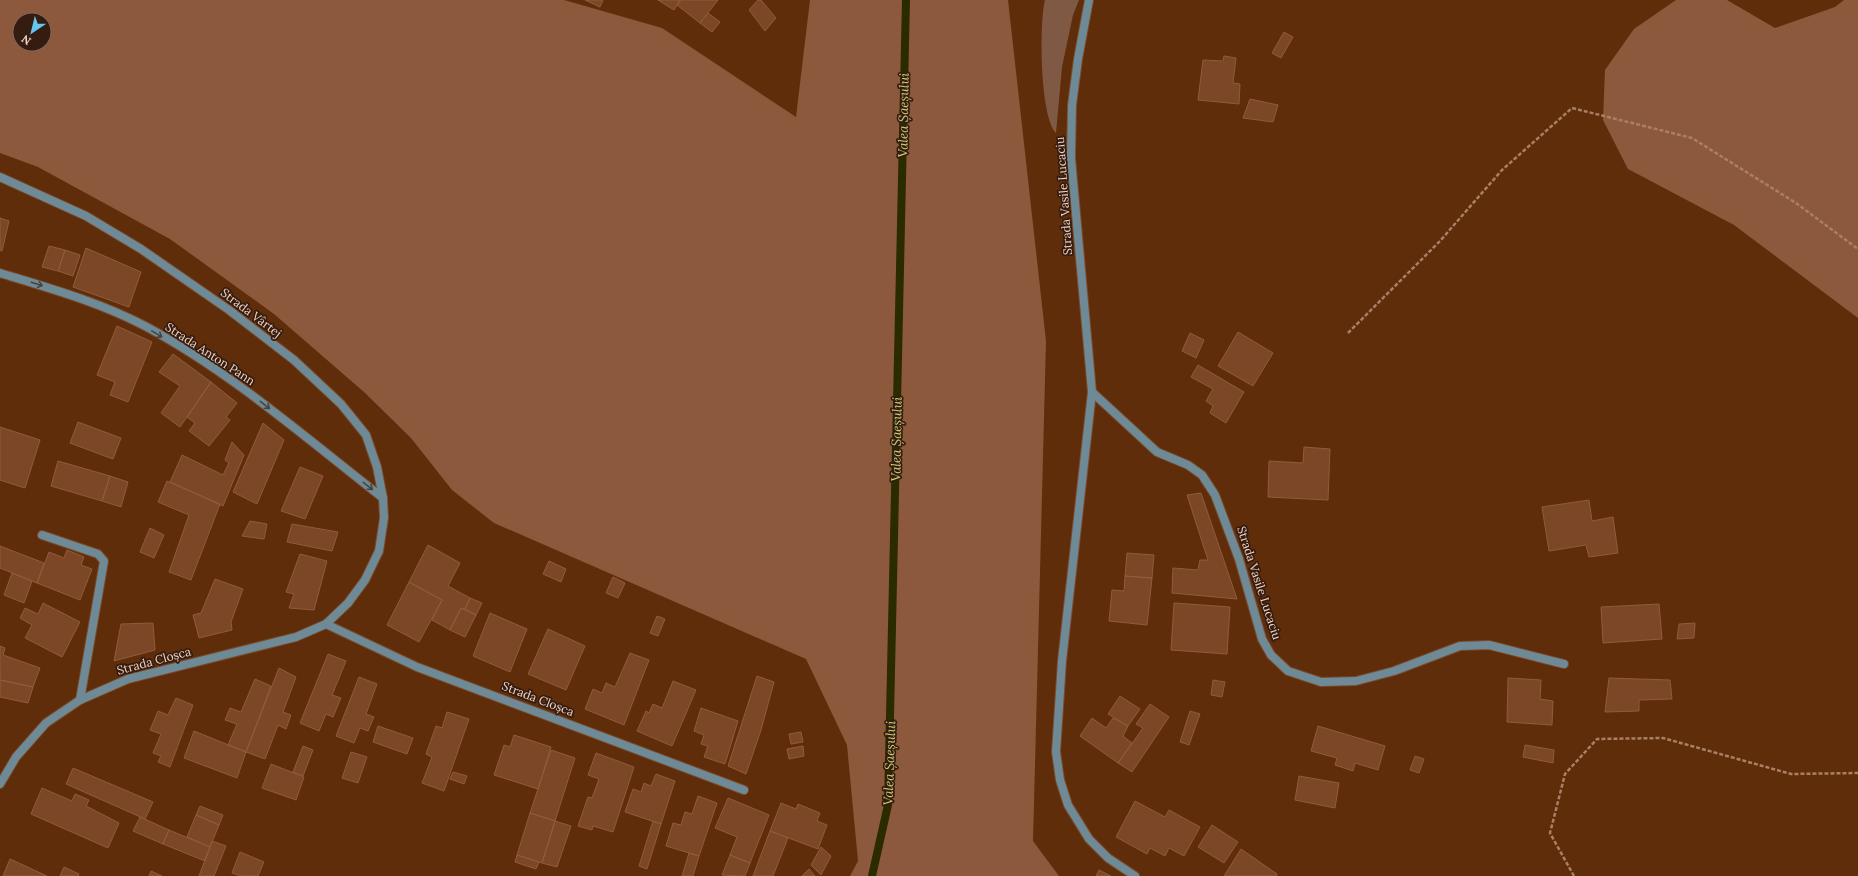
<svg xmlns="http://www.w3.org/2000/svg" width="1858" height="876" font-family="Lora,serif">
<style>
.green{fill:#805944}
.forest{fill:#8d593c;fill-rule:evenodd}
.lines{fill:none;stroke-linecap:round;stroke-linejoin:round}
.stream{stroke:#2b2b00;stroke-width:8}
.building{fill:#7c4727;stroke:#925b3b}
.service-casing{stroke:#7a4b2b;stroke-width:10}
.minor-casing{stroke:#7a4b2b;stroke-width:10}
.tertiary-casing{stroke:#7a4b2b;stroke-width:10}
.path{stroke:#a97f65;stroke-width:2.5;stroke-dasharray:4 2;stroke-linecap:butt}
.service{stroke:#6f8a97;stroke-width:8}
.minor{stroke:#6f8a97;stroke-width:8}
.tertiary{stroke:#6f8a97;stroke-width:8}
.oneway{stroke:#49433f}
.labels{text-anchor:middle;stroke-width:3.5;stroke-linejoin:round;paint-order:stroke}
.street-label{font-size:12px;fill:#f3d2c1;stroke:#341d10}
.water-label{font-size:13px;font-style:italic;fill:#cacc74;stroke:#341d10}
</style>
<rect width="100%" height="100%" fill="#602d0a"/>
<path class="green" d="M1045,0H1079L1073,15L1062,67L1056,133C1040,117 1039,23 1045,0Z"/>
<path class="forest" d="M0,0H564L662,28L796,117L810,0H1008L1046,341L1033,841L1059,876H850L858,861L847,745L806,659L494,523L452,490L411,438L364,392L274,314L170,239L38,167L0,153ZM20,20H44V44H20Z
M1676,0H1727L1775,28L1835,7L1844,0H1858V318L1734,225L1628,169L1603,120L1605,70L1634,29Z"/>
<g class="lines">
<path class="stream" d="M872,876L888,805L906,0"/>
</g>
<path class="building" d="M585,0H603L600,7Z
M658,0H679L680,1L674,10Z
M680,0H718L700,23L677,5Z
M758,0H761L776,18L765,31L749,10Z
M708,13L720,22L712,32L700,23Z
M1284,32L1293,37L1281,58L1272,53Z
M1224,56L1236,58L1233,83L1240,84L1239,104L1198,100L1203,60L1223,61Z
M1250,99L1278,105L1273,122L1243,118Z
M0,218L9,221L2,251L0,250Z
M49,246L65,250L58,271L42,267Z
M86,248L141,272L129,307L73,287Z
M65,250L80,255L73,276L58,271Z
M117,326L152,342L128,402L110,395L115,382L97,375Z
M1238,332L1273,353L1253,386L1218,366Z
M1190,333L1204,340L1196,358L1182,351Z
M173,354L211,382L180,427L161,413L180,386L159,372Z
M1198,365L1244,392L1226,423L1210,413L1213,406L1206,401L1213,389L1191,377Z
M211,382L237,403L226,417L230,420L209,446L189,431L195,423L187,417Z
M78,422L121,438L113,459L70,443Z
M263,423L284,440L257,504L233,492Z
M0,427L40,440L25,488L0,480Z
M232,442L244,455L223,506L170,482L182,455L223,475L229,463L225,460Z
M1304,447L1330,449L1328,500L1268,497L1269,461L1303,463Z
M58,461L110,476L102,501L51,486Z
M300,467L323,476L305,519L281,511Z
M110,476L128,482L121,507L102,501Z
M167,481L220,504L191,580L169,572L189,515L158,502Z
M1201,493L1237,599L1172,593L1173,568L1198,570L1200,560H1208L1187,495Z
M1589,500L1592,521L1613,517L1618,553L1589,557L1586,545L1549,551L1542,507Z
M250,521L267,524L264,539L242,536Z
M292,524L338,532L332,551L287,542Z
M150,528L164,535L154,558L140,552Z
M428,545L460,563L448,586L470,598L465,609L461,608L450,630L432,620L442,600L409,582Z
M0,546L44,563L37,583L0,568Z
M67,550L84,557L81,565L92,569L80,600L37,583L49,552L64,558Z
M1127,553L1154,555L1152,578L1125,576Z
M300,554L327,561L314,610L289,608L294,594L286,592Z
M549,561L566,569L561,582L543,574Z
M12,573L32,581L24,603L4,595Z
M1125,576L1152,578L1147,625L1109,621L1112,590L1124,591Z
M613,577L625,583L618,598L606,593Z
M215,579L243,589L231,622L232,630L199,638L193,615L201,613Z
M409,582L442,600L419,642L387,625Z
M470,598L482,603L476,615L465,609Z
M43,603L80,622L62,657L25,638L32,625L20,618L25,608L38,614Z
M1174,603L1230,607L1227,654L1171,650Z
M1659,604L1662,639L1603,643L1601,607Z
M461,608L476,615L465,637L450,630Z
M490,613L527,629L510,672L473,656Z
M657,616L665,619L658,636L650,633Z
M153,623L155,650L114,661L121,624Z
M1695,623L1694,638L1677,639L1679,624Z
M548,629L585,646L566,690L528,674Z
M0,646L5,648L3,655L40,668L33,687L0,680Z
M630,653L649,660L624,725L585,709L593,689L602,693L606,683L615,687Z
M328,654L346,661L332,695L341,698L333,717L326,714L319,731L300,723Z
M279,668L296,677L283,712L291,715L286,729L278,725L265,759L246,752Z
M757,676L774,682L761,730L746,774L728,766Z
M359,677L377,684L366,714L374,717L368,731L360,728L354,743L336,736Z
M1508,678L1541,680L1540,699L1553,701L1552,725L1507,722Z
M1609,678L1670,680L1672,699L1639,700V711L1605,712Z
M255,679L271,686L246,752L228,745L237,724L225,720L230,708L241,712Z
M0,680L33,687L28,703L0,697Z
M1213,680L1225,682L1222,697L1211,695Z
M673,681L696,690L672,746L637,731L646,711L649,713L653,704L662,708Z
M1120,696L1140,709L1128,726L1108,714Z
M176,698L193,705L170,767L158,762L161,756L153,753L161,734L150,730L158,711L168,715Z
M1150,704L1169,717L1132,772L1118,763L1143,728L1136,724Z
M701,708L738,721L725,764L704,757L708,746L701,744L704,735L694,731Z
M1190,711L1200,714L1189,745L1180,742Z
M447,712L469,719L444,791L422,783L432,757L426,754L436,726L442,728Z
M1092,718L1106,728L1113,718L1128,726L1123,736L1132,743L1118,763L1080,736Z
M378,726L413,738L407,754L373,742Z
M1318,726L1385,746L1378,770L1355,763L1353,771L1335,765L1337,758L1311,751Z
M194,731L246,752L237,778L184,758Z
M801,732L803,742L791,744L789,734Z
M514,735L551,747L538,789L494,775L504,745L510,747Z
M1525,745L1554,750L1553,763L1523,757Z
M303,746L313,750L303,776L293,772Z
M803,746L804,756L789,759L787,749Z
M551,750L575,758L555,821L530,813Z
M351,752L367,757L358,783L342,778Z
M596,753L634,767L613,832L593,826L592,830L578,826L588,797L592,798L599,779L588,775Z
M1415,756L1424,759L1419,773L1410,770Z
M271,764L304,777L296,800L262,788Z
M73,768L153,802L145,819L66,784Z
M453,772L467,776L464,784L450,779Z
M656,774L675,781L661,824L625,812L633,789L641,792L644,783L651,786Z
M1299,776L1339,783L1335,808L1295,800Z
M42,788L72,801L75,794L89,800L86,806L119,823L108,848L31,814Z
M698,796L717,803L699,856L666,846L673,823L681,825L685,812L692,814Z
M728,798L769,815L750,863L730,855L737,837L715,828Z
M1135,801L1165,817L1169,810L1200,827L1184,856L1169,848L1165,856L1150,848L1147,854L1116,837Z
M781,803L796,809L798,804L820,813L817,821L827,825L818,849L770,831Z
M200,806L223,815L219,825L196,815Z
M530,813L555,821L542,863L517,855Z
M196,815L219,825L210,847L187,837Z
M140,817L169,830L163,844L133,831Z
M555,821L571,826L557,867L542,863Z
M653,821L661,824L647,869L639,866Z
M1212,825L1238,842L1224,863L1198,847Z
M169,830L210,847L205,861L163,844Z
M770,831L788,838L773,876H753Z
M212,841L226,846L214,876H199Z
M821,847L831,856L821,875L811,865Z
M1241,849L1277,874L1276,876H1224Z
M240,852L264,862L258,876H241L232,873Z
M689,853L699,856L693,876H682Z
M517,855L539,862L536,869L515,862Z
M730,855L750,863L745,876L722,875Z
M10,859L47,876H3Z
M64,867L79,874L78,876H60Z
M809,869L815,876H802Z
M1099,870L1111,876H1096Z
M151,871L162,876H149Z"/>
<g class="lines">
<defs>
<path id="service" d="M42,535L98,554L104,561L80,700"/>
<path id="minor" d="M1089,0L1078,59L1072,105L1071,158L1092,392L1062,661L1056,752L1060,780L1068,805L1089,839L1108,858L1135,876
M0,273C49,288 99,302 145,326C231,372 306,438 383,498
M1092,392L1157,452L1188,465L1202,475L1215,495L1239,559L1262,639L1271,655L1288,671L1321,682L1356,681L1394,671L1460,646L1489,645L1564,664
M326,624L417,667L744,790"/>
<path id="tertiary" d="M0,177L86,216L141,249L229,310L294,360L341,404L366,435L377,467L383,498L384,518L379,551L365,580L348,603L326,624L296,637L128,679L80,700L46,723L16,757L0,784"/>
</defs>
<use href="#service" class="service-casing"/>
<use href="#minor" class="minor-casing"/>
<use href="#tertiary" class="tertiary-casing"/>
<path class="path" d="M1348,333L1440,241L1502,170L1572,108L1692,138L1796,203L1858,249
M1574,876L1550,833L1565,774L1597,739L1663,738L1791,774L1858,773"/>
<use href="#service" class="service"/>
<use href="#minor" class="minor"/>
<use href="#tertiary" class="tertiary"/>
</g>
<defs><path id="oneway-shaft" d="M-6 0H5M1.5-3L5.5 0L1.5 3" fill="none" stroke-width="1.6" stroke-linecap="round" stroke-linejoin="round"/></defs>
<g class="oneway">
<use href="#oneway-shaft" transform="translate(37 284) rotate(17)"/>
<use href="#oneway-shaft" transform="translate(157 334) rotate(31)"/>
<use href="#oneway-shaft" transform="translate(265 405) rotate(38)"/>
<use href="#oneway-shaft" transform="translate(368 486) rotate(38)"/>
</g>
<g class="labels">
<g class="street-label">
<text transform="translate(1064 196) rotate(-94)" y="4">Strada Vasile Lucaciu</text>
<text transform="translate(251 313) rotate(37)" y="4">Strada Vârtej</text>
<text transform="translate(210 354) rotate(33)" y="4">Strada Anton Pann</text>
<text transform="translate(1259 583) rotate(72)" y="4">Strada Vasile Lucaciu</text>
<text transform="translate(154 661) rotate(-15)" y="4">Strada Cloșca</text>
<text transform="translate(538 699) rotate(21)" y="4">Strada Cloșca</text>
</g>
<g class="water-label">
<text transform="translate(903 115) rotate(-89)" y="5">Valea Șaeșului</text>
<text transform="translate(896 439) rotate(-89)" y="5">Valea Șaeșului</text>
<text transform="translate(889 763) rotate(-88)" y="5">Valea Șaeșului</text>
</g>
</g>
<g transform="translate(32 32) rotate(215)"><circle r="19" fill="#341d10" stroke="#806557"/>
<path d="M0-3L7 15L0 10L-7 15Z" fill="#66c4ef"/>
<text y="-6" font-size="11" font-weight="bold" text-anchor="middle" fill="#f3d2c1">N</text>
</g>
</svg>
